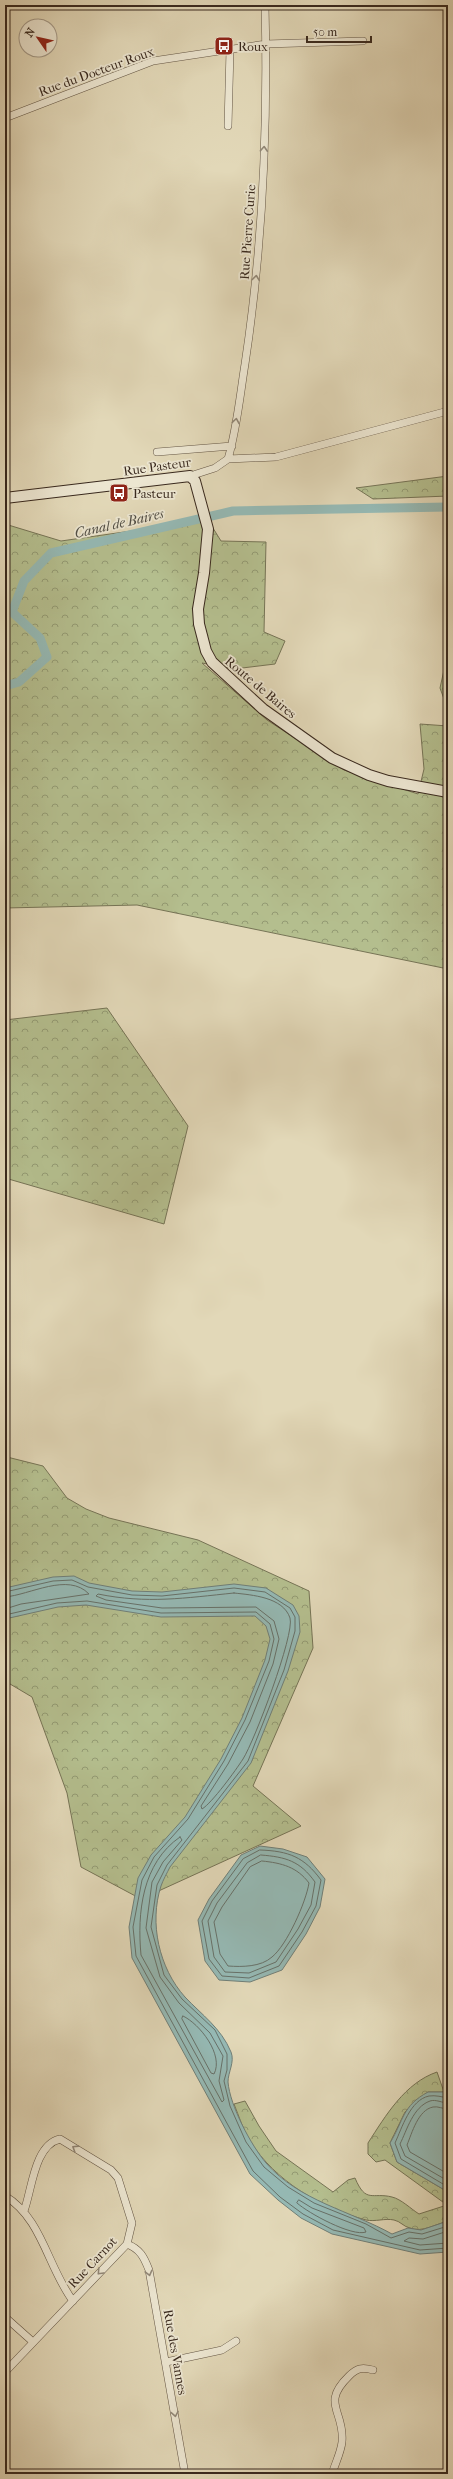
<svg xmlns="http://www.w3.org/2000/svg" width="453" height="2479" font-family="'IM FELL French Canon',serif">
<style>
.forest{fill:url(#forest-crowns);stroke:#767456}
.water{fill:#95b9b4;stroke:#707f78}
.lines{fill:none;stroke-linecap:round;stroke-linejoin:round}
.shore{stroke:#677169;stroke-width:1}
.canal{stroke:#95b9b4;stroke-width:9}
.street-casing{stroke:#635544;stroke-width:8}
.secondary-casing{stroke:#39291e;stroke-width:12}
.street{stroke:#ece6d1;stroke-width:7}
.secondary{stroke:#ece6d1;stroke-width:10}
.oneway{stroke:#928878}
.labels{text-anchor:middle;stroke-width:3.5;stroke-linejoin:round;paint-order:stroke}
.poi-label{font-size:13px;fill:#39291e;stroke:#ece6d1;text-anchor:start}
.street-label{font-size:13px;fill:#39291e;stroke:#ece6d1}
.water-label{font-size:14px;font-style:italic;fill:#504d44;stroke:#ece6d1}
</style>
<defs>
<pattern id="forest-crowns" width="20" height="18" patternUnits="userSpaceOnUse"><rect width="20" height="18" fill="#b4be8e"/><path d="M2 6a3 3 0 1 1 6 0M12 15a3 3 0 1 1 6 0" fill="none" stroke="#939a73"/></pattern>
</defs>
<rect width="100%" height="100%" fill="#e2d8b8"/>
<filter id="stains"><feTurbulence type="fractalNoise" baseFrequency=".005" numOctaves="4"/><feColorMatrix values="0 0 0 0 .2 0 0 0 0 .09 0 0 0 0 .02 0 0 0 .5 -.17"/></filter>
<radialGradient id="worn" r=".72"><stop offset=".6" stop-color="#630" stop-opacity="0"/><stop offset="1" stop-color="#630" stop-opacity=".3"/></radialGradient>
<path class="forest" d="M448,476V496L373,499L356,488Z
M208,520L221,541L266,542L264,632L285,641L275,664L234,669L202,663L267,720L344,770L418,794L424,769L420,724L448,726V969L137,905L5,908V524L61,541Z
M448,652V710L440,688Z
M107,1008L188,1126L164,1224L5,1178V1020Z
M5,1454L7,1457L43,1466L67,1498L86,1509L109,1518L198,1540L309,1591L313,1648L253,1786L301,1826L141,1899L81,1867L67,1793L32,1697L5,1681Z
M437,2072L444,2092H428L405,2112L390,2143L397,2162L448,2192V2221C436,2224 422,2233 410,2228C404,2227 400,2221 394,2220C385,2218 375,2222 366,2220C321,2208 275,2181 250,2141C243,2130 239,2116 234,2104L245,2101L259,2126L276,2151L333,2192L348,2180L355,2178C366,2204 372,2192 392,2197C401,2199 411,2209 419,2214L447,2205L385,2160L376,2162L368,2154V2143C386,2115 405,2083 437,2072Z"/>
<path class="water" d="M74,1576L89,1583L132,1591L162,1592L234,1584L266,1588L293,1605L299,1616L300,1632L288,1671L251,1763L170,1867C167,1873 163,1880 161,1886C149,1923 159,1968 185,1997C202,2015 221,2028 231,2052C235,2062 228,2072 228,2082C230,2106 251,2145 266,2163C299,2201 351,2211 392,2234L408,2228L421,2230L448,2221V2252L420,2254L332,2234L301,2218L278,2200L250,2174L132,1958L129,1927L138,1878L151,1855L185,1817L221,1759L242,1718L265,1660L270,1639L266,1626L255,1616L161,1617L86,1605L58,1607L5,1619V1588L53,1577Z
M260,1846L283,1849L307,1857L325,1879L320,1907L306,1934L282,1970L250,1982L219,1980L205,1961L198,1920L209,1899L241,1855Z
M428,2092H444L448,2095V2192L397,2162L390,2143C404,2120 402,2106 428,2092Z"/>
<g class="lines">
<path class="shore" d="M5,1592L53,1581L72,1580L88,1587L132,1595L162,1596L234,1588L265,1592L290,1608L295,1617V1631L284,1670L248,1761L167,1865L157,1885L151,1927L164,1975L182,1999L215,2030L227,2054V2070L224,2081L230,2106L246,2142L264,2167L288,2187L314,2203L366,2224L391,2238L409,2232L422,2234L448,2226
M234,1593C252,1595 283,1597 290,1618C295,1634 254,1742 243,1759C236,1770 212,1803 202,1809L201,1806L228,1764L250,1722L273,1664L279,1639L274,1621L256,1607L162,1608L106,1600L96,1596L98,1594C147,1604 185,1598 234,1593Z
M5,1597C30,1595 68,1572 89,1594L21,1604L5,1609
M5,1615L57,1603L87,1601L161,1613L256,1612L270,1624L274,1639L269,1661L245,1720L224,1761L188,1819L154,1857L142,1880L133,1927L136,1956L253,2171L280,2197L303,2214L333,2230L420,2250L448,2248
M180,1837L182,1840L163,1862L152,1882L146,1928L160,1977L179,2003L210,2033L223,2056L219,2081L224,2100L222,2102L141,1955C137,1913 142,1863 180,1837Z
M260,1850C289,1851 304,1857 321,1880L316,1906L302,1932L279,1966L249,1978L222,1976L209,1959L202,1921L212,1901L243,1859Z
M261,1855C286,1857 300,1861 315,1882L311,1905L298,1929L276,1962L249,1973L225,1972L214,1957L208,1921L217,1903L247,1863Z
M262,1861C282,1863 297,1867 309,1883C306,1902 287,1945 272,1957C261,1967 242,1967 228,1966L220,1954L214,1922L222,1907L250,1867Z
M183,2016C200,2024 224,2055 214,2074L211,2073L182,2019Z
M448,2098C442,2097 436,2095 429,2096C410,2100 402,2128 395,2143L401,2159L448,2187
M448,2103C442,2103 436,2099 430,2101C413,2107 407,2130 400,2144L405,2156L448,2181
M448,2109C443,2109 438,2106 433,2107C418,2110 412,2133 407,2145L410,2152L448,2174
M299,2200L312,2208L364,2228L366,2232C352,2237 308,2213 297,2203Z
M448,2231L423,2239L409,2238L404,2241L420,2245L448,2243"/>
<path class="canal" d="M5,686L19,682L47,657L40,638L12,612L24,581L51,553L233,511L448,507"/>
<defs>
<path id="street" d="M5,118L153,61L266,44L363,41
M228,126L230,50
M157,452L232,446
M228,459C237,428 240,395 245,364C263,245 268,125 265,5
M190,476L215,468L228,459L276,457L448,411
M5,2196C42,2218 48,2268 73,2301
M127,2244C140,2249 144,2257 149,2270L185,2474
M5,2317L33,2342
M166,2362L222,2350L236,2341
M5,2372L127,2244L132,2223L118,2178L111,2170L60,2139C34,2145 32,2190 24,2211
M332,2474C335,2464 341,2452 342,2442C345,2411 320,2404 349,2376C357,2368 362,2367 373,2370"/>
<path id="secondary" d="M5,498L190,476L195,481L208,529L204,573L198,609L199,624L206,651L212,662L263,709L332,758L369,775L388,781L448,792"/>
</defs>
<use href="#street" class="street-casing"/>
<use href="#secondary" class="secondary-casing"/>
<use href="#street" class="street"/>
<use href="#secondary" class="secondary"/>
</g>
<defs><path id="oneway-chevron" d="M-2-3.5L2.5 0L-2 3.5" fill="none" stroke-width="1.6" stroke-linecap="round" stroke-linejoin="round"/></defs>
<g class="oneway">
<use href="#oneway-chevron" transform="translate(264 149) rotate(-87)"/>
<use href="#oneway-chevron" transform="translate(256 278) rotate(-83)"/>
<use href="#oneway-chevron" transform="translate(236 421) rotate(-81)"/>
<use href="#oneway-chevron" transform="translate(75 2148) rotate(-148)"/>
<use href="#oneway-chevron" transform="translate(100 2272) rotate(133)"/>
<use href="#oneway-chevron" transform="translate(149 2273) rotate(76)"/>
<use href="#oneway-chevron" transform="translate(175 2414) rotate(80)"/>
</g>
<defs>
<symbol id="bus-square" viewBox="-11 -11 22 22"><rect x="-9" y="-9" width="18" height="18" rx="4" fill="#8f2418" stroke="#ece6d1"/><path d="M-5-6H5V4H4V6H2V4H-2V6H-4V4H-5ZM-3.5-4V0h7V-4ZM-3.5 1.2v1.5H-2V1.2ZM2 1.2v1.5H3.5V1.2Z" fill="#fff"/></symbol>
</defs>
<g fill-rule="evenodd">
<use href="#bus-square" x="213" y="35" width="22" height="22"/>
<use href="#bus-square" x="108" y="482" width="22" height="22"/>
</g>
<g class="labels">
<g class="poi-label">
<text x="238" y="51">Roux</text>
<text x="133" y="498">Pasteur</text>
</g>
<g class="street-label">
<text transform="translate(96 71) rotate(-20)" y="5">Rue du Docteur Roux</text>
<text transform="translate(247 232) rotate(-86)" y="5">Rue Pierre Curie</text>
<text transform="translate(157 466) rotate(-8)" y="5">Rue Pasteur</text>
<text transform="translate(261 687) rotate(40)" y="5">Route de Baires</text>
<text transform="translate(92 2262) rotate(-47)" y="5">Rue Carnot</text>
<text transform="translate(176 2352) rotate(80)" y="5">Rue des Vannes</text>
</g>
<g class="water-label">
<text transform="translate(119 523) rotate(-13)" y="5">Canal de Baires</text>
</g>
</g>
<rect width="453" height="2479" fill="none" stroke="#e2d8b8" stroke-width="20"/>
<rect x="6" y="6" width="441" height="2467" fill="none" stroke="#39291e" stroke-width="2"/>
<rect x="10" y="10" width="433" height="2459" fill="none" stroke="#39291e"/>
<g transform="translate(38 38) rotate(304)"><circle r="19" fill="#ece6d1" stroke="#a49a89"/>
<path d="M0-3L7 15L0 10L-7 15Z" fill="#8f2418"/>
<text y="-6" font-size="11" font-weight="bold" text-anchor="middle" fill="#39291e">N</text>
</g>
<path d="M307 36v6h64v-6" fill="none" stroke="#39291e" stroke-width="2"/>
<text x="313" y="36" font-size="12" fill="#39291e" stroke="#ece6d1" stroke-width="3" paint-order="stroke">50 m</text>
<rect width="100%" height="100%" filter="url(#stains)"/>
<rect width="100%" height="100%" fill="url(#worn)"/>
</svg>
